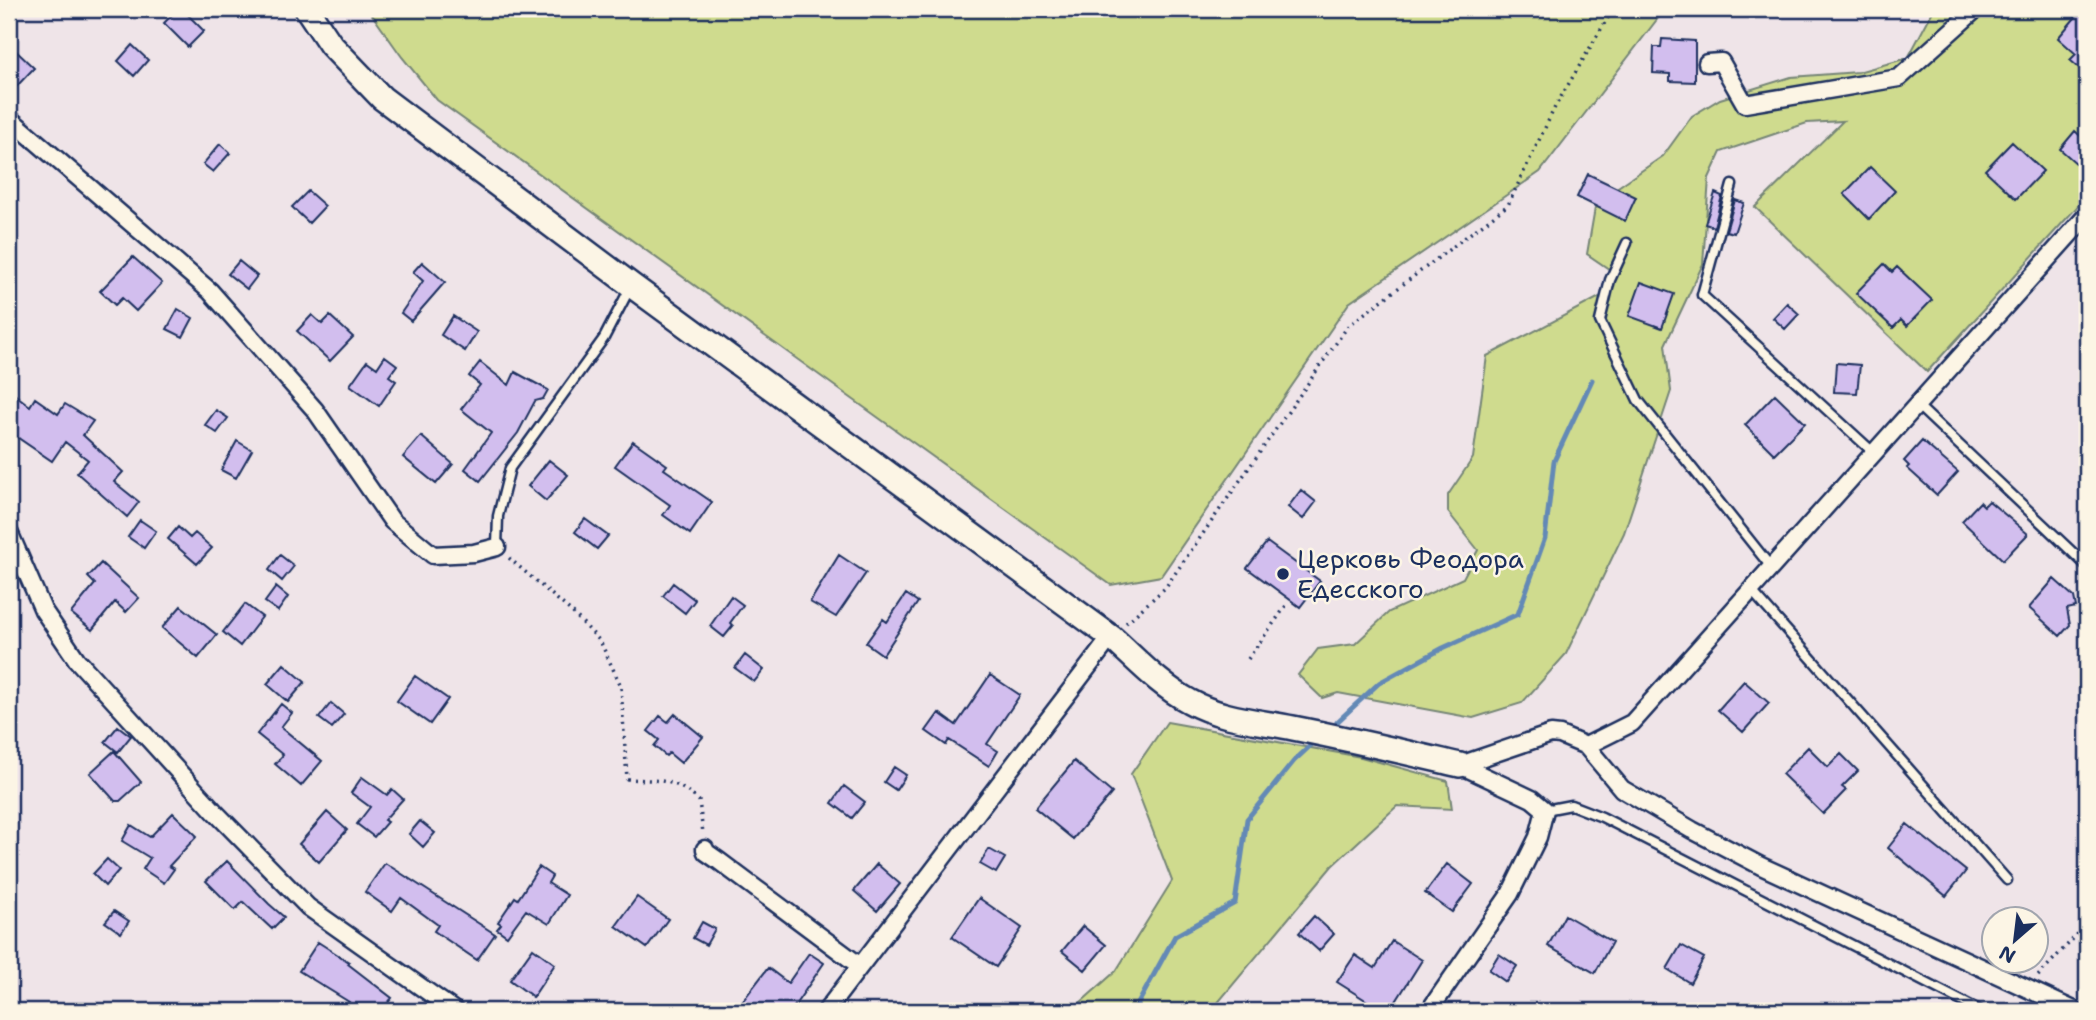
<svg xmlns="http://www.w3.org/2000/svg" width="2096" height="1020" font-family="'Shantell Sans',sans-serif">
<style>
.green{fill:#cfdb8e;stroke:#758576;stroke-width:2}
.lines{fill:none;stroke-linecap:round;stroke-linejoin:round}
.stream{stroke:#6489b6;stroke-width:5}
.building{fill:#d2beee;stroke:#1b2f5e;stroke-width:2}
.lane-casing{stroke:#1b2f5e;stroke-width:13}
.street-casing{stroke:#1b2f5e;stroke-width:21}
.secondary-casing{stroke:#1b2f5e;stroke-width:28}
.path{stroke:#1b2f5e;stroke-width:3.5;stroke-dasharray:2 5;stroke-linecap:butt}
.lane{stroke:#fcf5e5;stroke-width:8}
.street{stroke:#fcf5e5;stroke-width:16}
.secondary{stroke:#fcf5e5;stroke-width:23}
.poi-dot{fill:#1b2f5e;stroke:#fcf5e5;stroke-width:2.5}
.labels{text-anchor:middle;stroke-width:5;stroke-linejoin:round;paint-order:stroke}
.poi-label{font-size:26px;fill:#1b2f5e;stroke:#fcf5e5;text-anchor:start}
</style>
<rect width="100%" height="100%" fill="#efe4e8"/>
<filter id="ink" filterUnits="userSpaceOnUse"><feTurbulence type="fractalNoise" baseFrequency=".0143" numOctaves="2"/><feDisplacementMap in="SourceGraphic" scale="14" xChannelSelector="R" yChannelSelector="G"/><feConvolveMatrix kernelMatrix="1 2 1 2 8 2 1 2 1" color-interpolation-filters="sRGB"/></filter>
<g filter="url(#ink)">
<path class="green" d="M368,9H1665L1540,172L1349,303L1161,576L1111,585L437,100L402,57Z
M1934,9H2087V196L1927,372L1755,207L1843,121L1807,123L1721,152L1709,178L1703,264L1665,345L1671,391L1624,533L1566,654L1522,703L1473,718L1338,693L1322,698L1298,675L1318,649L1355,644L1389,612L1463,578L1478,550L1448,512V495L1473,458L1487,356L1613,290L1616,274L1587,254L1596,202L1663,156L1692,116L1720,99L1791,77L1858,72L1908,58Z
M1167,722L1361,757L1448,781L1452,809L1397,806L1332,866L1211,1011H1071L1116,971L1172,881L1131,774Z"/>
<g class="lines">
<path class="stream" d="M1337,722L1379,683L1443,648L1518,614L1545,538L1554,461L1592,380
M1134,1011L1175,936L1235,903L1247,819L1294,761L1310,746"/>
</g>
<path class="building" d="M178,9H182L204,31L188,47L164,23Z
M2079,13L2087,20V75L2070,60L2076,54L2058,38Z
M1662,39L1695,41V82L1670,81V74L1653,73L1654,47H1661Z
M132,45L148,60L134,76L118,61Z
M15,50L34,68L16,87L9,80V57Z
M2075,131L2087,142V173L2060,149Z
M2012,142L2043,171L2016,199L1985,170Z
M220,144L230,153L213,172L203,164Z
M1870,167L1895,191L1869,219L1844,194Z
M1588,174L1636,197L1625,221L1577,197Z
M308,191L325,206L309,223L292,207Z
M1715,193L1722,196L1714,227L1705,224Z
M1735,200L1744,203L1734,233L1726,231Z
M133,257L162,283L136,311L122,298L115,305L100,291Z
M239,261L257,276L247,289L228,274Z
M422,262L445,282L411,321L401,313L423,281L413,272Z
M1884,264L1892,272L1897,267L1932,300L1907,326L1901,320L1893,328L1856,293Z
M1641,282L1674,294L1662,328L1629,316Z
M1787,303L1799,314L1785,329L1773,318Z
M178,309L193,318L183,337L167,329Z
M312,315L322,324L330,316L353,337L330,361L297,331Z
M453,316L477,332L465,351L441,335Z
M385,356L397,365L389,376L396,381L379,406L350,385L367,361L377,368Z
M480,362L509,385L515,372L548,390L543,399L535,401L518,433L480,481L465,469L491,433L461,409L480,385L469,376Z
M1836,363L1860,365L1857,393L1834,392Z
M9,390L30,406L35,398L58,414L65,404L93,421L83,435L123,472L114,482L139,502L127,517L77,473L88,460L65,442L52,461L11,433L15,428L9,424Z
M1775,394L1805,423L1774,454L1745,425Z
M216,410L228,418L217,433L205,425Z
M421,436L453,464L436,484L403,457Z
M237,441L252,450L236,478L221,470Z
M633,441L667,465L664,469L712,502L690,534L663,515L670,505L615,466Z
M1922,441L1958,472L1937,495L1907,468L1909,466L1904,461Z
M549,460L568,475L546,501L528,486Z
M1301,490L1316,502L1303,519L1288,507Z
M1989,501L2028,534L2003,560L1962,521L1980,502L1984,506Z
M585,519L608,536L597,549L575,532Z
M140,520L156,531L144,548L128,537Z
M178,527L190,538L195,533L212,548L197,564L168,539Z
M1267,542L1320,581L1300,607L1247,568Z
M280,555L294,566L282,581L269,570Z
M839,555L866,573L836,617L810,602Z
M101,563L139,598L126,612L115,602L92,630L71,613L95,584L88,577Z
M2054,579L2074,597L2076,607L2067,609L2070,625L2060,636L2029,608Z
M673,583L695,600L685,613L663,596Z
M276,587L288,597L278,611L265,602Z
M906,594L918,602L883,655L866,643L883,619L887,622Z
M731,596L743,605L730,623L733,626L724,637L710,626Z
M245,604L262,617L240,646L223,632Z
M181,606L217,635L198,658L162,628Z
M745,655L764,670L754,682L735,668Z
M284,664L305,682L288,702L267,684Z
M990,675L1020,695L987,744L998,751L989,766L949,740L946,745L926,731L939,713L956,725Z
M415,676L448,699L430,724L397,701Z
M1744,681L1769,703L1743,732L1718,710Z
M331,703L344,714L332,728L319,718Z
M281,704L292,713L281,727L322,761L301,786L275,764L283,755L257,734Z
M675,714L703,737L681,763L669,753L666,756L654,746L659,740L648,731L660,716L668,722Z
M118,726L131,736L118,752L105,742Z
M1808,747L1828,767L1841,754L1858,771L1842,787L1846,790L1823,814L1782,774Z
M114,751L141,782L120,801H115L90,773Z
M1074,761L1112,793L1073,839L1035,808Z
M894,767L906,775L896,790L884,782Z
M362,777L387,795L392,789L403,799L384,820L387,822L374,837L357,824L370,807L351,793Z
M844,786L865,802L852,818L832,803Z
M327,812L347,830L319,862L299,844Z
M173,813L197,836L169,866L174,869L164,883L143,869L150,858L122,841L131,825L150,837Z
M420,821L435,833L423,847L409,834Z
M1907,824L1966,871L1946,896L1888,848Z
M989,849L1005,858L996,873L980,864Z
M107,859L119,870L105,886L93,874Z
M227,861L269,904L284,917L272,929L243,902L235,910L206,881Z
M385,863L495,934L477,960L434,931L438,925L401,898L392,911L365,892Z
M877,864L900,884L877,911L854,891Z
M1447,864L1473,884L1452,912L1425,893Z
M539,867L552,876L548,883L567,895L549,924L526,910L507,936L497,929L501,924L498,922L515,897L518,899Z
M637,897L668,919L647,948L616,926Z
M979,898L1022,928L996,967L952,937Z
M114,911L129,921L121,933L105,922Z
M1565,915L1612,942L1595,973L1548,946Z
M1314,916L1334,934L1319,951L1299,933Z
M702,922L715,929L706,945L693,938Z
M1083,926L1106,945L1085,970L1062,951Z
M1392,941L1422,960L1390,1011H1383L1337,982L1355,955L1375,968Z
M318,942L349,962L348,964L392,998L381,1011H342L349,1002L299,971Z
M1681,945L1704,958L1690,983L1667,969Z
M533,948L555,964L533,997L510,980Z
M809,953L824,963L791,1011H735L768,968L788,983Z
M1499,954L1517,966L1506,982L1489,970Z"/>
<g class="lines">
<defs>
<path id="lane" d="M1732,185L1702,295L1874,453
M1627,243L1610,280L1600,321L1638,400L1771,567
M1917,405L2087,566
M497,547L498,516L510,468L604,338L630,288
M1751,590L2007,880
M1545,810L1571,805L1602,817L1981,1011"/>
<path id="street" d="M1707,63L1721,62L1745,104L1899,78L1976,9
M9,118L210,291L315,410L392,521L433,555L474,553L497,547
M9,532L43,610L77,660L216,813L308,907L455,1011
M1586,746L1632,723L2087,215
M1460,765L1551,734L1560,735L1586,746L1622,789L1692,830L1761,866L2076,1011
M705,849L706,852L719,861L860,966
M826,1011L1111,637
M1429,1011L1510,894L1538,837L1545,810L1532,799L1460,765"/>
<path id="secondary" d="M307,9L331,45L382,98L631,285L1111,637C1136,659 1159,685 1189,701C1221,719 1258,721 1293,728C1349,739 1404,752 1460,765"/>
</defs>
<use href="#lane" class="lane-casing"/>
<use href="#street" class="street-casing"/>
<use href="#secondary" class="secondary-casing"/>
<path class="path" d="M509,558L572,612L600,641L621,686L627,779C660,781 673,777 699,801L703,833
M1126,623L1165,588L1348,326L1508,205L1555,107L1613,9
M1248,659L1288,603
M2038,976L2087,924"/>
<use href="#lane" class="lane"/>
<use href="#street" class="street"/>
<use href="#secondary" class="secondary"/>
</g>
</g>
<circle class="poi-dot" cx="1283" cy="574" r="7"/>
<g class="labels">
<g class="poi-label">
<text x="1297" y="568">Церковь Феодора<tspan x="1297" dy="30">Едесского</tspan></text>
</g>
</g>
<rect width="2096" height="1020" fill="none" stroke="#fcf5e5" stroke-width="35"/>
<rect x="18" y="18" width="2061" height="985" fill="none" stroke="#1b2f5e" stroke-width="2.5" filter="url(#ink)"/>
<g transform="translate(2015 940) rotate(208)"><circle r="33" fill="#fcf5e5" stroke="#a2a6af" stroke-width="2"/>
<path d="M0-5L12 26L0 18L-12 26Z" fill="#1b2f5e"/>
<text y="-10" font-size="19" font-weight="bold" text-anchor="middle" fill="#1b2f5e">N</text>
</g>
</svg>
